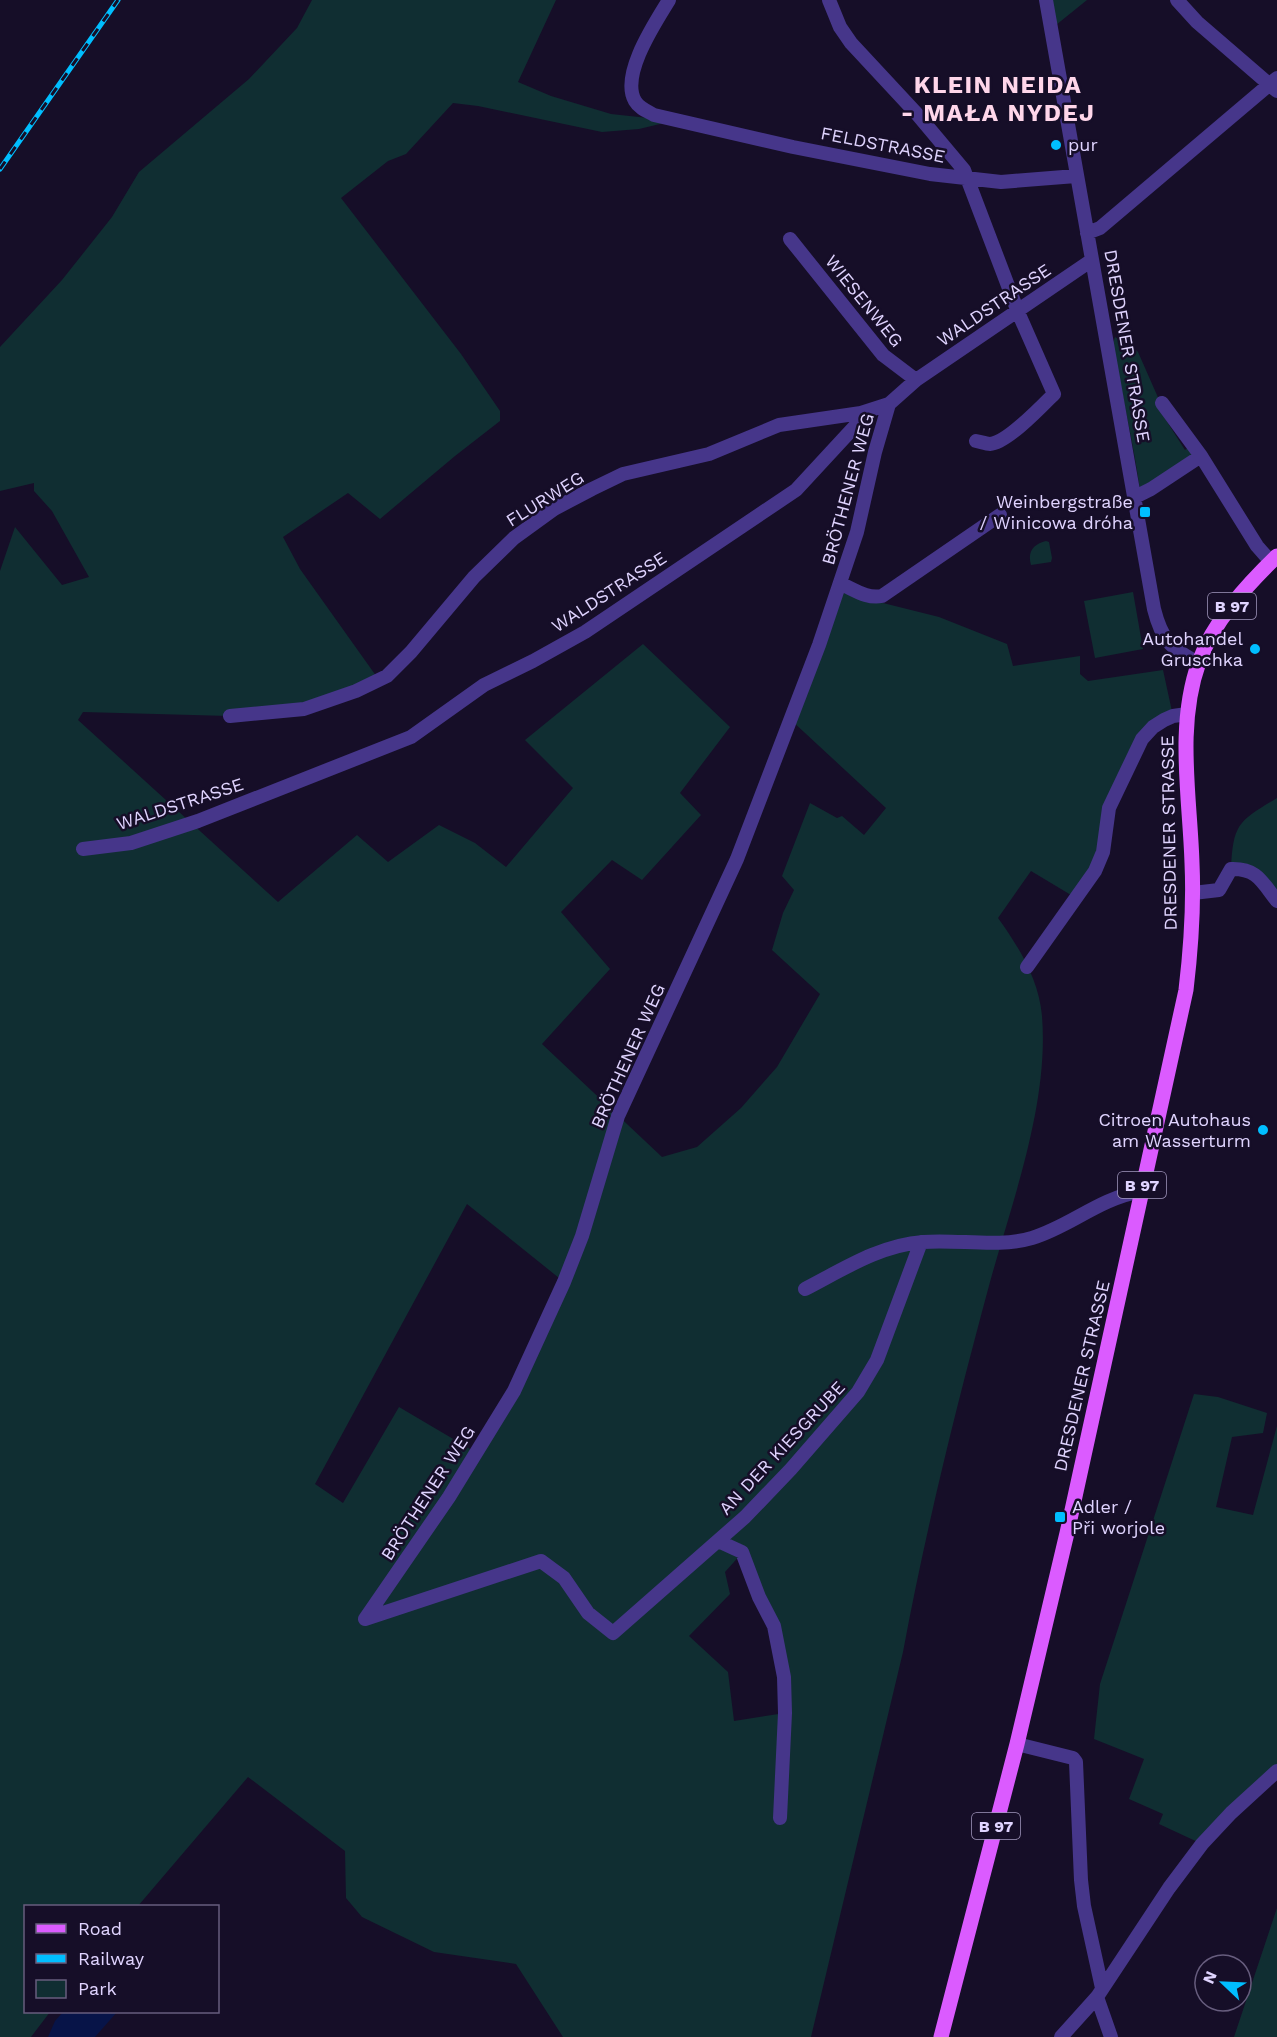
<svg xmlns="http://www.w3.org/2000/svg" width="1277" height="2037" font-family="'Work Sans',sans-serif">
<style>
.green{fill:#102e32;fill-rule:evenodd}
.water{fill:#071448}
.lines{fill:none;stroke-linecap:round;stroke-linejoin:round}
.minor{stroke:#46368a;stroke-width:14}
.major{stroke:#db5bff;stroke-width:15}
.rail-casing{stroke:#00beff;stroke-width:5}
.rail{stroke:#160e28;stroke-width:3;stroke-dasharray:9;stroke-linecap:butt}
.poi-dot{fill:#00beff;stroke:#160e28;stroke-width:2}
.labels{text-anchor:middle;stroke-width:5;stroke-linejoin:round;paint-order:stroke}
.shield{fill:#160e28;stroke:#a399be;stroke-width:1.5}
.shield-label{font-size:16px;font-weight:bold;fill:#e0d4ff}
.street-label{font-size:18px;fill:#e0d4ff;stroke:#160e28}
.poi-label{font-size:18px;fill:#e0d4ff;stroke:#160e28;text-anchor:end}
.district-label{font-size:24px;font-weight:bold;letter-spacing:1.5px;fill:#ffd6ea;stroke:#160e28}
</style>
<rect width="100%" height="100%" fill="#160e28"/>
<path class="green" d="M312,0H556L518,82L551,96L611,114L685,122L664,123L639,129L602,132L478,106L453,103L406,154L388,161L341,198L461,354L500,411V421L455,456L380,519L348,493L283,537L300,569L379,680L304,708L229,716L83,712L78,720L278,902L357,835L388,862L439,825L475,843L506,867L573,788L525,740L643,644L730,727L680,793L701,815L642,880L612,860L561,912L610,969L542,1044L662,1157L697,1147L741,1108L777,1067L820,994L772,950L783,913L794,890L782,876L810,803L837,818L842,816L864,835L886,808L791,720L842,584L878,597L883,603L939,617L1007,644L1013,666L1080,656V674L1088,681L1163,670L1173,716L1141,739L1103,843L1076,898L1031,871L998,918C1019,947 1039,980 1042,1016C1049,1103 1013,1199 990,1282C957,1404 926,1528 903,1652L811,2037H563L516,1964L434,1952L362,1917L346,1898L345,1851L248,1777L138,1906H26V2012H50L31,2037H0V571L15,527L62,585L89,577L52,511L34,491V483L0,491V347L62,280L112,217L139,172L249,79L297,28ZM467,1204L564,1282L477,1453L399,1407L343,1503L315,1484ZM742,1553L774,1626L785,1713L734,1721L728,1672L689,1636L730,1594L725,1572Z
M1052,0H1087L1056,25Z
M1115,337L1134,348L1138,352L1160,402L1157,406L1185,450L1190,446L1194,455L1140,490C1133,440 1121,392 1113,343Z
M1046,541L1049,542L1052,558L1051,562L1031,565C1027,551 1034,544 1046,541Z
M1133,592L1143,649L1095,658L1084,601Z
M1277,798V901L1260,879L1231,869C1233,823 1239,821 1277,798Z
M1194,1394L1218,1397L1267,1413L1263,1433L1232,1437L1216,1507L1253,1515L1277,1426V1770L1202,1844L1159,1824L1163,1814L1129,1799L1144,1759L1094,1739L1100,1684Z
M1277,1908V2037H1234Z"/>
<path class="water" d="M63,2012H117L95,2037H48L55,2021Z"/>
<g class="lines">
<path class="minor" d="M669,0C655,23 620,75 635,101C639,108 647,111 654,115L793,147L930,174L1001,182L1076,176
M829,0L840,27L851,43L917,114L964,170L1018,312L1054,394C1042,406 1007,443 990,444C986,444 981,442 976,441
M1046,0L1154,609C1162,641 1171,648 1198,663
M1177,0L1197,22L1277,91
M1087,233L1100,228L1277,78
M790,239L883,355L916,380
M1162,403L1201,456L1257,546L1271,562
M1135,497L1151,489L1201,456
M841,584C855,590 867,599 882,596L1000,515
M230,716L304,709L356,691L387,676L411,652L474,577L514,538L554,509L592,489L623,474L709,454L779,425L861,413
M83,849L131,843L198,821L411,737L484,685L533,661L585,632L796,490L857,424L861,413L889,404L916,380L1092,260
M1193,893L1219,890L1231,869C1257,868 1262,882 1277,901
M1027,967L1095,871L1103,852L1109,808L1142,739L1153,727L1164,720L1173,716L1187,714
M805,1289C842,1270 880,1245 923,1242C958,1239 998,1248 1032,1238C1071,1226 1098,1199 1141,1191
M718,1541L742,1552L759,1597L774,1626L784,1677L785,1713L780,1818
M365,1619L449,1497L514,1391L564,1282L582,1236L618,1116L737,859L819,645L857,532L875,452L889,404
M365,1619L541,1561L564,1578L588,1613L613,1633L745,1517L791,1469L858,1392L877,1360L921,1242
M1017,1744L1073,1758L1076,1762L1081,1880L1084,1906L1102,1988
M1097,1997L1111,2037
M1061,2037L1097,1997L1169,1888L1202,1844L1231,1813L1277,1771"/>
<path class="major" d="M941,2037L1017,1744L1067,1533L1186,990C1191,948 1194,906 1192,863C1190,797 1176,726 1199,662C1213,622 1246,586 1277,556"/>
<defs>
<path id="rail" d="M0,169L118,0"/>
</defs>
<use href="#rail" class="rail-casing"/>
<use href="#rail" class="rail"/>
</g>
<g class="poi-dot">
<circle cx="1056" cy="145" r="6"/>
<rect x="1139" y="506" width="12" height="12" rx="3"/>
<circle cx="1255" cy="649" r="6"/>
<circle cx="1263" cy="1130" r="6"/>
<rect x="1054" y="1511" width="12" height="12" rx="3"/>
</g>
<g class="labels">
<g class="shield">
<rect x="1208" y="593" width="48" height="26" rx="4.5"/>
<rect x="1118" y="1172" width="48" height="26" rx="4.5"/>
<rect x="972" y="1813" width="48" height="26" rx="4.5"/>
</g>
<g class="shield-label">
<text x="1232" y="612">B 97</text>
<text x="1142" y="1191">B 97</text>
<text x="996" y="1832">B 97</text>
</g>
<g class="street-label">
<text transform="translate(883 145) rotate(11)" y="6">FELDSTRASSE</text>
<text transform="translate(864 301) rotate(51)" y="6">WIESENWEG</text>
<text transform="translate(994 305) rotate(-34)" y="6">WALDSTRASSE</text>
<text transform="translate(1127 346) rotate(80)" y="6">DRESDENER STRASSE</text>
<text transform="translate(848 489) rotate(-75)" y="6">BRÖTHENER WEG</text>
<text transform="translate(545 499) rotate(-32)" y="6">FLURWEG</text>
<text transform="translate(609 592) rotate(-33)" y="6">WALDSTRASSE</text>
<text transform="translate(180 804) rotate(-18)" y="6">WALDSTRASSE</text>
<text transform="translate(1169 833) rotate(-91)" y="6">DRESDENER STRASSE</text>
<text transform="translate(628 1056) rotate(-66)" y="6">BRÖTHENER WEG</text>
<text transform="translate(1082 1376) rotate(-77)" y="6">DRESDENER STRASSE</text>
<text transform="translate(782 1448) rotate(-47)" y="6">AN DER KIESGRUBE</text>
<text transform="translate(428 1493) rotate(-57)" y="6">BRÖTHENER WEG</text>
</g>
<g class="poi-label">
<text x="1068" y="151" text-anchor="start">pur</text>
<text x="1133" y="508">Weinbergstraße<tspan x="1133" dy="21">/ Winicowa dróha</tspan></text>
<text x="1243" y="645">Autohandel<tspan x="1243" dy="21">Gruschka</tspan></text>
<text x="1251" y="1126">Citroen Autohaus<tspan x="1251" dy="21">am Wasserturm</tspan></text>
<text x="1072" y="1513" text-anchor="start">Adler /<tspan x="1072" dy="21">Při worjole</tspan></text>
</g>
<g class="district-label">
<text x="998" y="93">KLEIN NEIDA<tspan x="998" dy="28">- MAŁA NYDEJ</tspan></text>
</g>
</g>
<rect x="24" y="1905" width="195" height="108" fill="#160e28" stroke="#675d7e" stroke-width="1.5"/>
<rect x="36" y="1924" width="30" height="9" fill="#db5bff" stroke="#675d7e" stroke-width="1.5"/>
<text x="78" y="1935" font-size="18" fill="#e0d4ff">Road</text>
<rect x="36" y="1954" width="30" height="9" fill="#00beff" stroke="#675d7e" stroke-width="1.5"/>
<text x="78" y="1965" font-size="18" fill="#e0d4ff">Railway</text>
<rect x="36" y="1980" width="30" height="18" fill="#102e32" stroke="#675d7e" stroke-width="1.5"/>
<text x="78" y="1995" font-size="18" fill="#e0d4ff">Park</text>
<g transform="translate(1223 1983) rotate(293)"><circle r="28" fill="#160e28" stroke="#675d7e" stroke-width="1.5"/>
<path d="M0-4.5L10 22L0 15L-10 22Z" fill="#00beff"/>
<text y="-9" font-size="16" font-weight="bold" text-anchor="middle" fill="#e0d4ff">N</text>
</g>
</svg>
